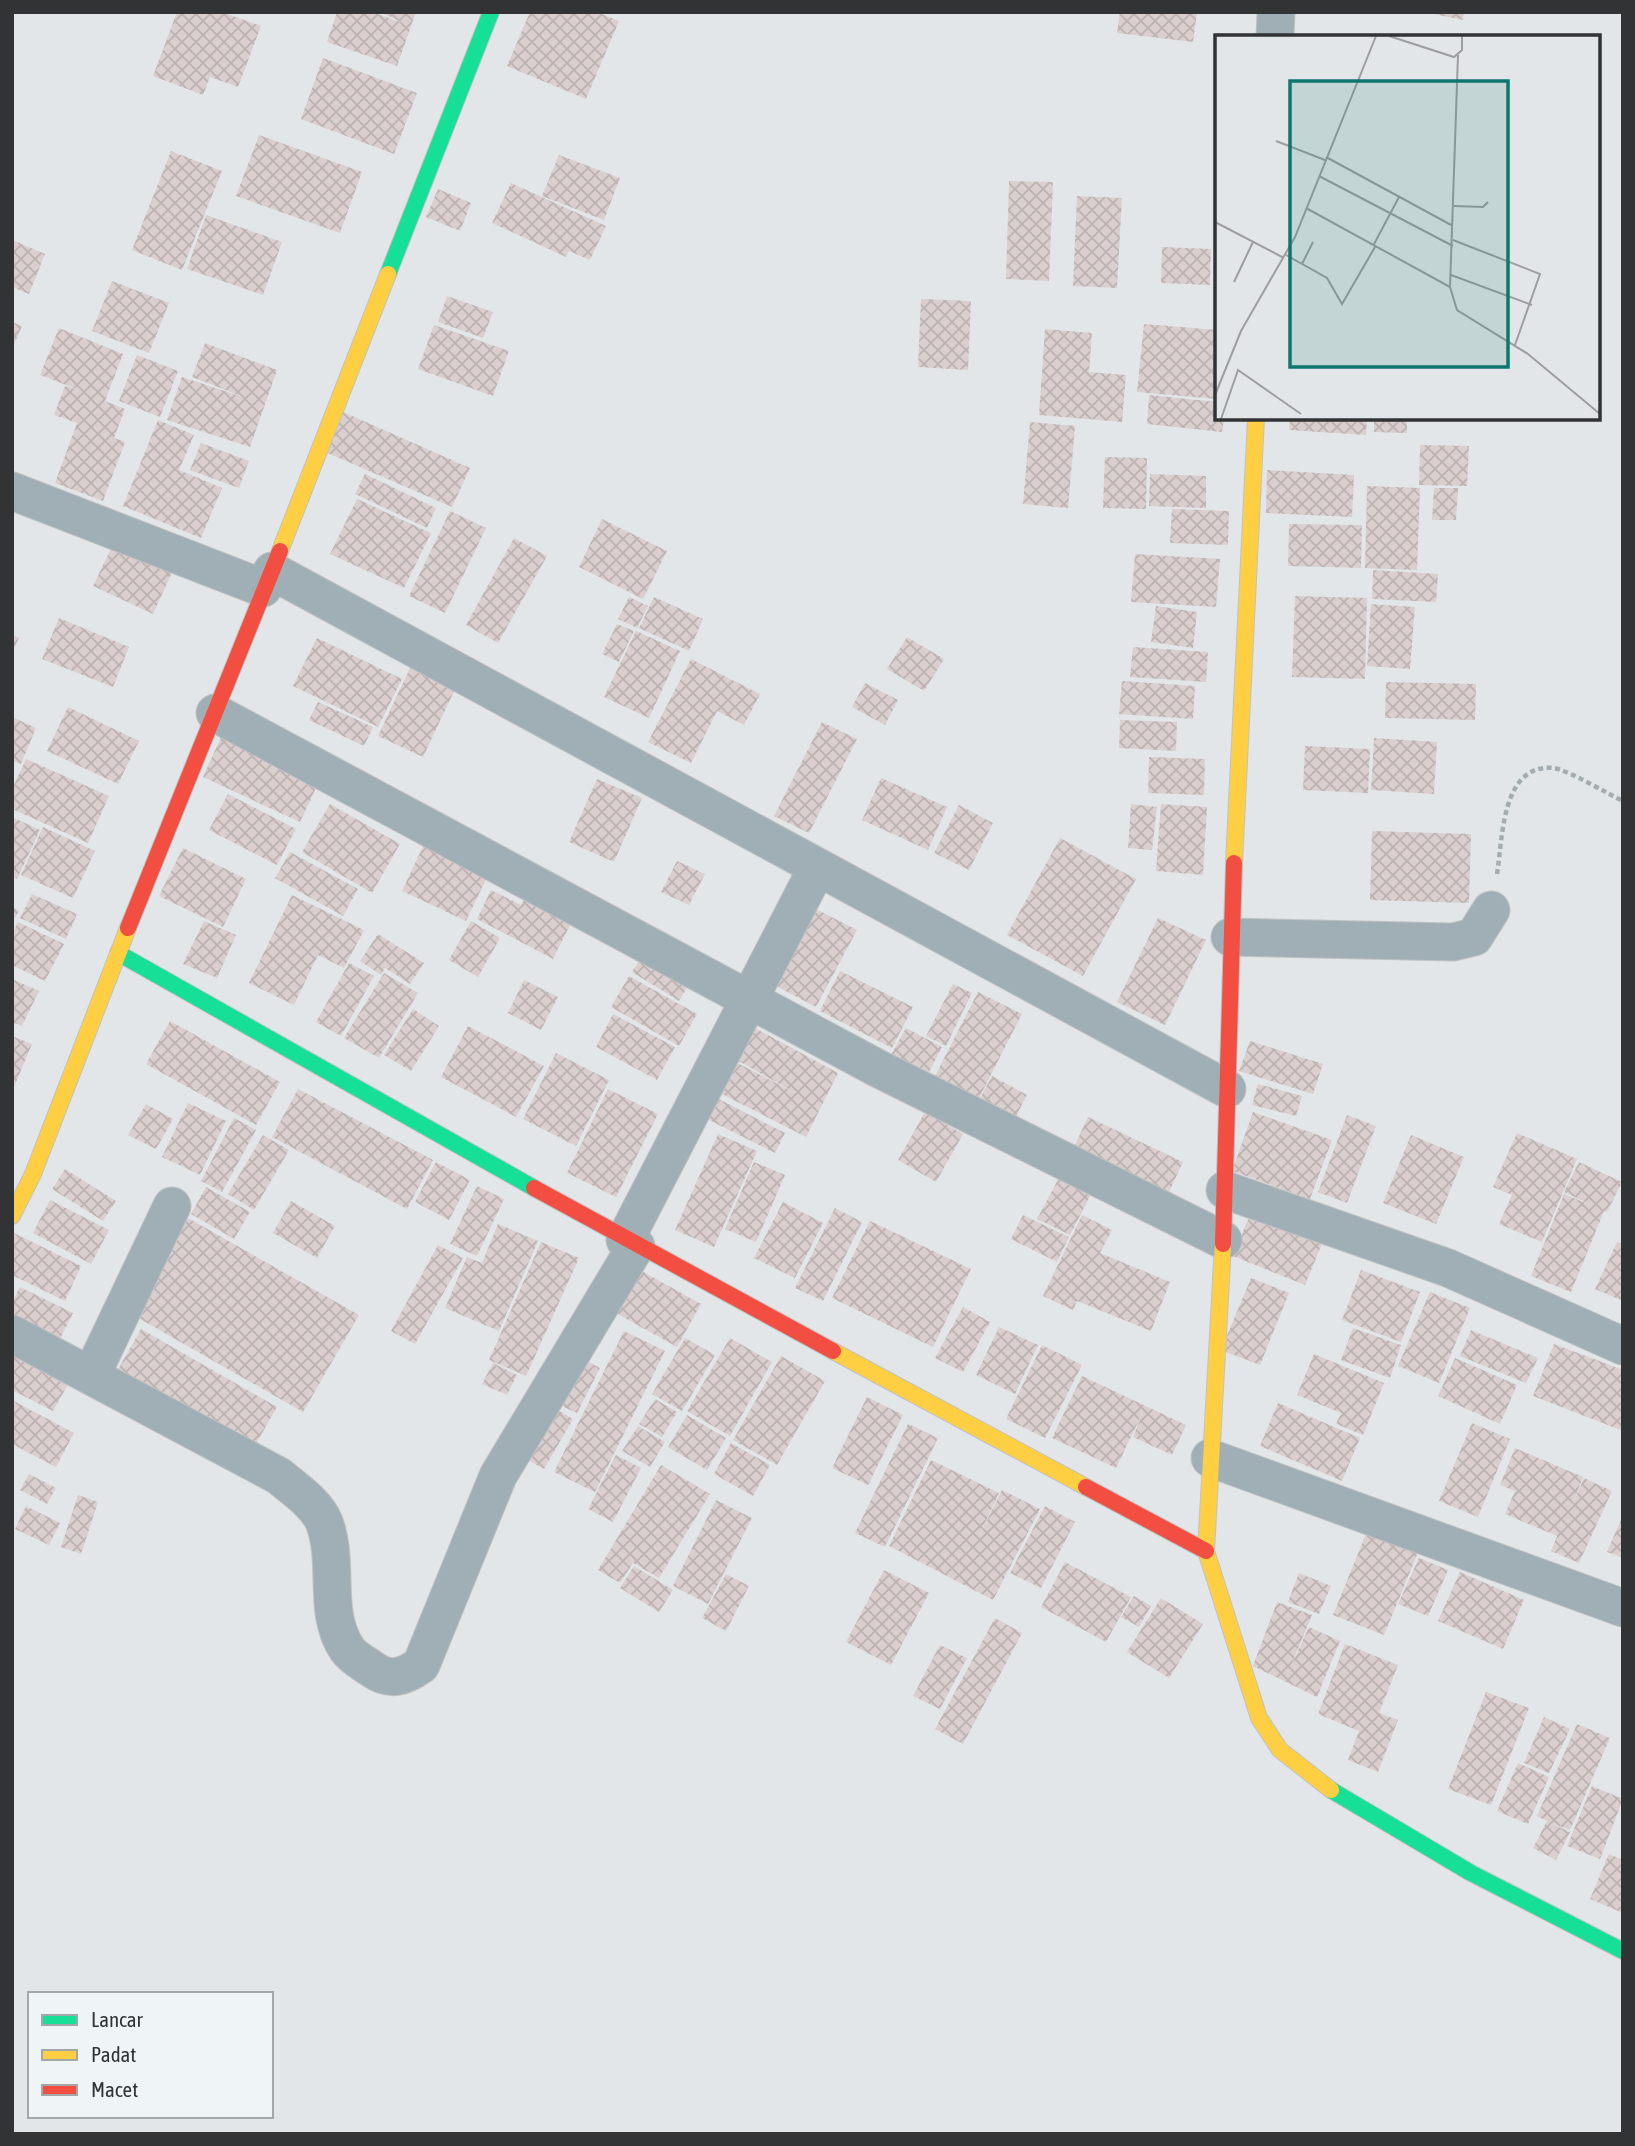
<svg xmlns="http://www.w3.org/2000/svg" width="1635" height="2146" font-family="'Asap Condensed',sans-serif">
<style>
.building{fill:url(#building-cross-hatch)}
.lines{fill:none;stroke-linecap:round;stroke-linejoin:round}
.street-casing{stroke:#c0c2c3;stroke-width:39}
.fast-casing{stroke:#c0c2c3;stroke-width:18}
.slow-casing{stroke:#c0c2c3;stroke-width:18}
.jam-casing{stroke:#c0c2c3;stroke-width:18}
.path{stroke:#a3adb1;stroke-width:4.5;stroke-dasharray:5 3.5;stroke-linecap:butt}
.street{stroke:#9fafb5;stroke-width:37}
.fast{stroke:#16e098;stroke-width:16}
.slow{stroke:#ffcf43;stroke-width:16}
.jam{stroke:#f24e42;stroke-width:16}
.inset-road{fill:none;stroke:#9c9ea0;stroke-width:2}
.view{fill:#0f766e;fill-opacity:0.15;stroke:#0f766e;stroke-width:3.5}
.inset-edge{fill:none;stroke:#313334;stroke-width:3.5}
</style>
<defs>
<pattern id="building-cross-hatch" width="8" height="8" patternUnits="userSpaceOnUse" patternTransform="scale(1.75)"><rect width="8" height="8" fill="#dacfce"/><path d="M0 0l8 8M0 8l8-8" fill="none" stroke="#bcb2b2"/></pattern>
</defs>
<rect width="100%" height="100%" fill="#e3e6e8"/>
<path class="building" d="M177,12H222L261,26L238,87L210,77L203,95L153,76Z
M337,12H372L403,23L380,12H416L397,66L327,42Z
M530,12H597L619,21L586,99L507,66Z
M1120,12H1197L1193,42L1117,33Z
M1424,12H1464L1463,20Z
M323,58L417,93L394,154L301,119Z
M259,135L362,172L340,233L236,196Z
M171,151L222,171L182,270L132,250Z
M559,155L620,178L604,220L542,196Z
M1009,181L1053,182L1049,281L1006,279Z
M511,183L606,226L590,260L569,251L566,257L492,223Z
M438,189L471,203L460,231L426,217Z
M1077,196L1122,198L1117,288L1073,286Z
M206,215L282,242L263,295L187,269Z
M12,240L45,254L29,294L12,287Z
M1162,247L1211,249L1210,285L1161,283Z
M112,281L169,303L149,353L92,331Z
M447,296L493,312L483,338L438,322Z
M921,299L971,301L968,370L918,367Z
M12,322L22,326L12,349Z
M1144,324L1217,330V399L1137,392Z
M434,325L509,351L493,396L418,369Z
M59,328L123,354L105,401L125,409L114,438L125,442L103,501L55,483L77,423L54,415L65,386L79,390L40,375Z
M1045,329L1092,333L1089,372L1126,375L1122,422L1039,415Z
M205,343L277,370L250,447L167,420L182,377L246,398L192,377Z
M137,355L178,371L160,417L119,401Z
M1149,395L1217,402V418H1224L1222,432L1147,424Z
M341,411L470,468L452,507L323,451Z
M1290,418H1367L1366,435L1289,430Z
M1374,418H1407V433L1374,432Z
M158,420L194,435L179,470L222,488L201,538L123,506Z
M1030,422L1075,426L1068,508L1023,504Z
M201,443L249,461L239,488L190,470Z
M1420,445L1469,446L1467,486L1419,485Z
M1105,457L1147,458L1146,509L1103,508Z
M1267,470L1354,475L1352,517L1266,513Z
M365,474L436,508L427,528L355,494Z
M1150,474L1206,476V508L1149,506Z
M1367,486L1420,488L1417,570L1365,568Z
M1434,488H1458L1456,520H1432Z
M357,499L431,533L404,588L330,554Z
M1172,509L1229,511L1228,545L1170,543Z
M450,511L486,528L445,613L409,596Z
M602,519L667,551L643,599L579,567Z
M1289,524L1362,525L1361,568L1288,566Z
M116,538L175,566L153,614L93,586Z
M514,538L547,556L498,643L466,625Z
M1135,554L1220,559L1216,607L1131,602Z
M1373,570L1438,574L1436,602L1372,599Z
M1295,596L1367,598L1365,679L1292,677Z
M629,597L648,606L637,628L618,619Z
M654,597L703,619L689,651L639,628Z
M1371,604L1415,607L1410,669L1367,666Z
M1156,606L1197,612L1193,648L1151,642Z
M59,618L129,647L113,687L42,659Z
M617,624L634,631L619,662L602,654Z
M636,631L680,651L649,718L604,697Z
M12,635L19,638L12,652Z
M907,637L944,659L924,691L887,669Z
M317,638L402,679L378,727L293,686Z
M1133,647L1208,652L1206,682L1130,677Z
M691,659L760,694L744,725L717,711L691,763L648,742Z
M411,666L456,687L423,757L378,736Z
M1122,681L1195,686L1193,719L1119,714Z
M1386,682L1476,684L1475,720L1385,718Z
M865,683L898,700L885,725L852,707Z
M318,702L373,727L364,746L309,720Z
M68,707L139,741L118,784L47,751Z
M12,717L36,728L21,764L12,761Z
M1120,720L1177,722L1176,751L1119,748Z
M822,722L857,739L809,833L774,816Z
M226,726L324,771L300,822L203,777Z
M1374,738L1437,742L1434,794L1371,790Z
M1305,746L1370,749L1368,793L1303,790Z
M1149,757L1205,759L1204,795L1148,793Z
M26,759L109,796L88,843L12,809V789Z
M881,778L947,807L928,850L862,820Z
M597,779L642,798L614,862L569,842Z
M228,794L296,829L277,865L209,830Z
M330,804L400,844L372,893L302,852Z
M1131,804L1157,807L1152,850L1128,848Z
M1161,804L1207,807L1203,875L1156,871Z
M959,805L993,823L969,870L934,853Z
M12,817L40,830L17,879L12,877Z
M43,827L95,851L73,898L21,875Z
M1372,831L1471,834L1469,903L1370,900Z
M1060,838L1136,879L1083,976L1007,935Z
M425,842L489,873L466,921L402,891Z
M183,848L246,879L223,927L159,896Z
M290,852L358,889L343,916L275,878Z
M677,861L705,874L689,905L661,892Z
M532,885L578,909L553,959L477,919L491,890L521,905Z
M32,894L77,914L66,939L20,918Z
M292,895L364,930L344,968L318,955L294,1005L249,983Z
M12,907L19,911L12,922Z
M816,909L857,930L816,1007L776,986Z
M1158,918L1206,940L1165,1025L1117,1002Z
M204,921L236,935L217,978L183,964Z
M471,921L500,938L478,977L449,960Z
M18,922L64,944L45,981L12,965V934Z
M378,934L424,963L410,984L385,968L381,975L360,961Z
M647,948L694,976L679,1001L632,972Z
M349,963L374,976L341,1036L316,1022Z
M840,971L913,1007L892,1048L820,1011Z
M384,973L418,993L379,1058L344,1038Z
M629,976L697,1014L679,1046L611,1007Z
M12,979L39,991L22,1026L12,1022Z
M524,980L558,997L541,1030L508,1013Z
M953,984L972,993L946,1046L926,1036Z
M978,992L1022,1014L978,1100L934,1078Z
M413,1009L439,1026L411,1071L384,1055Z
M613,1014L675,1047L657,1080L596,1047Z
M170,1021L280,1082L256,1125L146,1064Z
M468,1026L544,1066L516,1117L441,1077Z
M753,1027L838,1073L806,1137L712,1089L728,1058L799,1095L735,1059Z
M906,1028L942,1047L928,1074L891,1055Z
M12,1036L32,1044L12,1092Z
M1250,1041L1323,1064L1313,1094L1239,1071Z
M556,1053L609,1080L576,1146L523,1119Z
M992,1076L1027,1095L1013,1122L977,1104Z
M1258,1084L1302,1096L1296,1116L1252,1105Z
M298,1089L433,1160L407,1209L272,1137Z
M608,1089L658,1114L616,1197L567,1173Z
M707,1093L785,1133L775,1153L697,1114Z
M188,1103L226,1121L200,1175L162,1157Z
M146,1104L173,1119L156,1149L128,1135Z
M925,1112L963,1134L936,1182L898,1160Z
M1253,1112L1332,1140L1310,1199L1232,1171Z
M1347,1115L1376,1126L1347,1203L1318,1192Z
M1088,1117L1183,1162L1168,1194L1073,1149Z
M234,1118L256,1130L222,1192L201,1181Z
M1517,1133L1577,1159L1542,1242L1499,1224L1512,1195L1493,1187Z
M718,1134L757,1151L714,1247L675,1230Z
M263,1135L289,1150L254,1210L228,1194Z
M1411,1135L1464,1157L1436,1224L1383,1203Z
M436,1162L470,1180L449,1220L415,1202Z
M754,1162L785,1175L756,1242L725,1229Z
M1579,1162L1622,1182L1607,1212L1604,1211L1571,1292L1531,1276L1564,1194L1595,1207L1564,1192Z
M65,1169L116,1201L103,1221L52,1189Z
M1059,1178L1091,1194L1070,1235L1037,1219Z
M477,1186L504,1199L477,1256L450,1244Z
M206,1187L250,1212L234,1239L191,1214Z
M50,1200L109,1230L91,1264L33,1233Z
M291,1201L335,1226L317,1258L273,1233Z
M783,1202L823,1223L795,1278L754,1258Z
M1254,1205L1326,1234L1305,1285L1233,1256Z
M835,1208L862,1222L823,1301L795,1288Z
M1023,1215L1069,1237L1057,1262L1011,1239Z
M1082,1215L1112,1230L1100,1253L1170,1282L1151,1331L1077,1301L1073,1310L1043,1296Z
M188,1218L359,1315L303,1412L133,1315Z
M870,1221L971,1269L933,1347L832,1298Z
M498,1224L538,1241L499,1331L445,1308L467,1257L482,1263Z
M14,1233L81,1266L65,1301L12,1275Z
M541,1242L579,1258L526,1376L489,1360Z
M1617,1242L1623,1244V1301L1595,1289Z
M438,1245L463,1258L415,1344L391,1331Z
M631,1265L701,1304L677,1347L607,1308Z
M1361,1270L1420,1292L1401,1342L1342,1320Z
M1251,1278L1289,1293L1260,1365L1221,1350Z
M20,1287L73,1313L60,1339L12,1315V1303Z
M1430,1292L1470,1308L1439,1383L1398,1366Z
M963,1307L990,1322L963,1372L935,1358Z
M999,1327L1038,1345L1015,1394L976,1375Z
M1353,1328L1401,1345L1390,1378L1341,1360Z
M141,1329L277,1407L253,1449L117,1371Z
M1471,1330L1538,1358L1526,1383L1460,1356Z
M624,1331L665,1351L595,1492L554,1472Z
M685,1338L715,1355L682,1411L652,1394Z
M730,1338L772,1362L730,1436L687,1411Z
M12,1341L75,1372L53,1411L12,1390Z
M1554,1344L1623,1370V1431L1533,1396Z
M1042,1345L1082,1365L1045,1438L1006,1419Z
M573,1354L600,1368L577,1413L550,1401Z
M1314,1354L1384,1383L1363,1435L1336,1424L1341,1413L1297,1395Z
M781,1356L825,1381L777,1465L733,1440Z
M1455,1358L1517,1385L1500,1424L1438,1396Z
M493,1363L517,1375L507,1395L482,1384Z
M1082,1376L1186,1425L1172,1455L1133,1437L1143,1412L1116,1468L1052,1438Z
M867,1397L903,1415L868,1485L832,1468Z
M655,1399L677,1412L662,1437L639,1424Z
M12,1400L74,1433L56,1467L12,1444Z
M546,1403L573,1419L544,1469L517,1454Z
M1278,1403L1360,1438L1342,1481L1260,1446Z
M687,1415L726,1438L707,1470L668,1447Z
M1472,1423L1510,1439L1478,1517L1439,1501Z
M908,1424L938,1438L885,1547L855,1533Z
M638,1426L665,1442L650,1467L622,1451Z
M731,1443L770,1465L753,1496L714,1474Z
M1515,1448L1583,1477L1570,1510L1584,1478L1612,1491L1579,1563L1551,1551L1557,1536L1505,1514L1515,1491L1500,1485Z
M616,1455L641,1468L613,1522L588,1509Z
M931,1460L999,1493L977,1540L1002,1490L1040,1509L993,1600L889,1546Z
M661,1465L710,1494L659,1578L633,1563L620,1583L598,1570Z
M29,1474L56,1488L47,1504L20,1490Z
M78,1495L98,1502L81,1554L61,1547Z
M716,1500L752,1518L708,1604L673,1586Z
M26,1506L60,1523L49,1545L15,1529Z
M1045,1506L1075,1522L1041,1588L1010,1573Z
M1623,1515V1558L1607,1552Z
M1370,1524L1421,1545L1384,1635L1333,1615Z
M1419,1558L1448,1570L1428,1616L1398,1604Z
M1065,1562L1131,1597L1106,1642L1041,1607Z
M634,1566L673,1590L659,1612L620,1588Z
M884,1570L929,1593L891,1665L846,1642Z
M1460,1572L1524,1600L1503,1649L1438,1621Z
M1299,1573L1331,1586L1319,1614L1288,1602Z
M726,1574L749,1586L726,1631L702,1618Z
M1134,1596L1151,1606L1139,1627L1121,1617Z
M1161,1598L1203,1624L1169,1678L1127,1652Z
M1277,1602L1312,1615L1290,1668L1309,1627L1340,1641L1317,1697L1253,1666Z
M995,1618L1022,1633L963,1744L935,1729Z
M1345,1644L1398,1665L1379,1713L1398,1720L1378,1772L1348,1760L1359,1731L1318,1714Z
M940,1645L967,1658L940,1709L913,1696Z
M1486,1692L1529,1708L1491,1805L1448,1789Z
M1544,1717L1570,1729L1549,1773L1524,1763Z
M1577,1724L1610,1738L1570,1830L1551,1823L1570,1832L1556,1860L1533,1848L1547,1821L1537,1816Z
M1518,1763L1549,1777L1528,1824L1497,1811Z
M1592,1786L1623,1799L1600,1859L1567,1846Z
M1609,1854L1623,1860V1913L1590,1899Z"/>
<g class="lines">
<defs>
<path id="street" d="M1275,37L1276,12
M12,491L263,588
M272,571L1227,1089
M215,713L877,1068L1223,1240
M1230,937L1453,942L1474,937L1491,910
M1225,1190L1448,1268L1623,1346
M625,1240L817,868
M12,1334L279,1476C294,1489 316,1503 324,1522C340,1562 322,1612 347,1649C352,1657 365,1664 372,1669C390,1682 404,1677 421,1665L498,1476L636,1246
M91,1376L172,1206
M1210,1458L1623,1608"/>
<path id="fast" d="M388,274L491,12
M118,953L534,1188
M1331,1790L1471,1873L1623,1951"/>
<path id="slow" d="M280,551L388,274
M1234,863L1256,418
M12,1216L33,1174L128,928
M1223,1244L1206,1551L1259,1718L1280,1750L1331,1790
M833,1351L1086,1487"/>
<path id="jam" d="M128,928L280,551
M534,1188L833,1351
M1223,1244L1234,863
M1086,1487L1206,1551"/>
</defs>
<use href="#street" class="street-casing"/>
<use href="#fast" class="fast-casing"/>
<use href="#slow" class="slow-casing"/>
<use href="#jam" class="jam-casing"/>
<path class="path" d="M1497,874C1503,838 1501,763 1554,768C1568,770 1608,794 1623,801"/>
<use href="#street" class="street"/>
<use href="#fast" class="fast"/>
<use href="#slow" class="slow"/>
<use href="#jam" class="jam"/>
</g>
<g transform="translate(1215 35)">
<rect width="385" height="385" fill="#e3e6e8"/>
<path class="inset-road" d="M174,1L239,22L247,15V1M243,20L235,252L242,275L313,319L385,379M61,106L110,125M111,122L238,191M104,141L238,211M239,171L268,172L273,167M91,173L235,252M0,187L69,223M238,205L325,239L300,310M158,211L184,162M71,220L112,243L127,269L160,212M87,229L98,207M236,240L317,270M19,247L38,207M0,360L26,296L80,202L161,1M6,384L23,335L86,379"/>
<path class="view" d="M75,46H293V332H75Z"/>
<rect width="385" height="385" class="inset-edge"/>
</g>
<rect width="1635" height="2146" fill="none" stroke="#313334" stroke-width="28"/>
<rect x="28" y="1992" width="245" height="126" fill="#eff4f6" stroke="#a3a7a8" stroke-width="2"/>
<rect x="42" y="2015" width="35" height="10" fill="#16e098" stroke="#a3a7a8" stroke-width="2"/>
<text x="91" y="2027" font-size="21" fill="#313334">Lancar</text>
<rect x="42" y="2050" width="35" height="10" fill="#ffcf43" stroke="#a3a7a8" stroke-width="2"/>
<text x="91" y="2062" font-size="21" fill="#313334">Padat</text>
<rect x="42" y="2085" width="35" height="10" fill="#f24e42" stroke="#a3a7a8" stroke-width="2"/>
<text x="91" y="2097" font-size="21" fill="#313334">Macet</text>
</svg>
